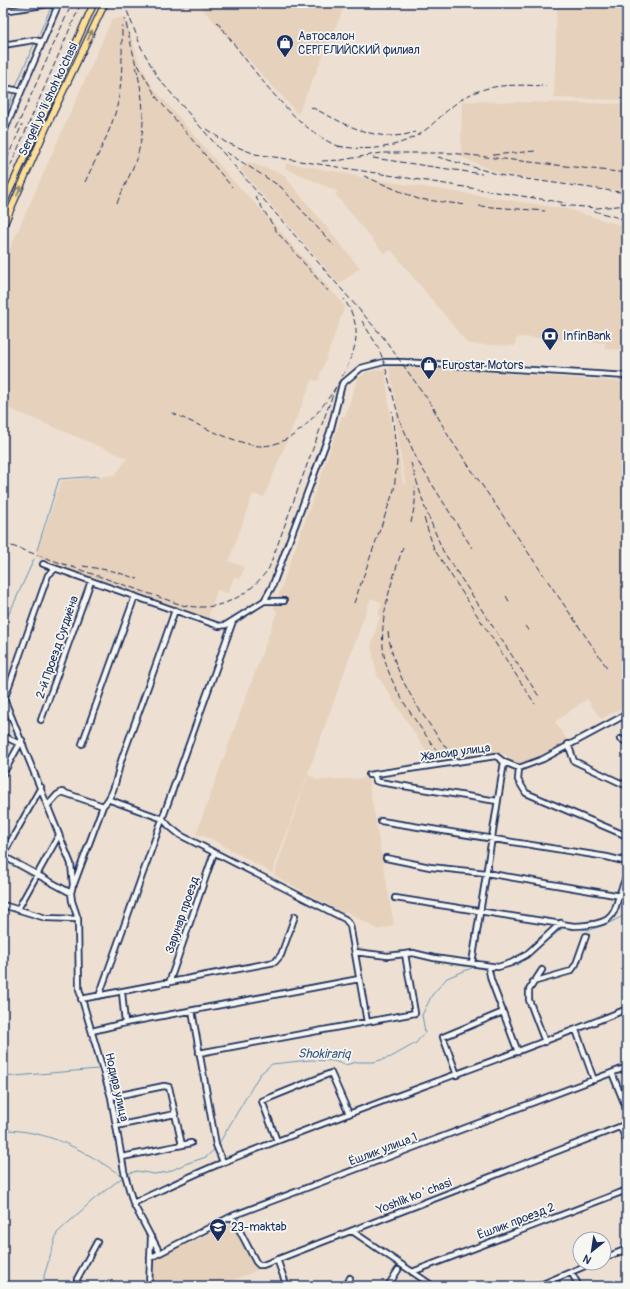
<svg xmlns="http://www.w3.org/2000/svg" width="630" height="1289" font-family="Pangolin,sans-serif">
<style>
.built{fill:#e6d1bc}
.lines{fill:none;stroke-linecap:round;stroke-linejoin:round}
.stream{stroke:#6494b9;stroke-width:1}
.minor-casing{stroke:#1b2f5e;stroke-width:8}
.major-casing{stroke:#1b2f5e;stroke-width:8}
.minor{stroke:#f6f6f2;stroke-width:4.5}
.major{stroke:#fdde96;stroke-width:5.5}
.rail{stroke:#1b2f5e;stroke-width:1;stroke-dasharray:6 3;stroke-linecap:butt}
.oneway{fill:#8c867a}
.labels{text-anchor:middle;stroke-width:3.5;stroke-linejoin:round;paint-order:stroke}
.poi-label{font-size:12px;fill:#1b2f5e;stroke:#f6f6f2;text-anchor:start}
.street-label{font-size:12px;fill:#1b2f5e;stroke:#f6f6f2}
.water-label{font-size:13px;font-style:italic;fill:#395984;stroke:#f6f6f2}
</style>
<rect width="100%" height="100%" fill="#ede0d2"/>
<filter id="ink" filterUnits="userSpaceOnUse"><feTurbulence type="fractalNoise" baseFrequency=".025" numOctaves="2"/><feDisplacementMap in="SourceGraphic" scale="8" xChannelSelector="R" yChannelSelector="G"/><feConvolveMatrix kernelMatrix="1 2 1 2 8 2 1 2 1" color-interpolation-filters="sRGB"/></filter>
<g filter="url(#ink)">
<path class="built" d="M197,3H346L298,114Z
M557,3H627V100L554,98Z
M126,18L138,59L152,86L235,183L258,206L345,306L318,381L312,380L264,497L253,494L229,561L244,567L240,579L234,577L228,593L217,590L208,617L35,557L61,481L115,475L127,459L120,455L3,406V264L112,19Z
M462,101L627,104V192L504,175L461,157Z
M248,162L283,174L360,268L339,284L240,169Z
M287,163L334,171L382,182L384,181L567,209L627,227V342L625,350L605,349V343L520,337L516,339L515,346L468,344L391,250L384,254L335,194L338,192L285,168Z
M401,366L627,382V705L601,719L587,699L555,722L569,742L517,766L506,755L496,753L433,762L377,675L371,646L380,617L378,615L382,603L371,598L272,873L210,838L196,834L277,612L274,608L342,416H345L358,377H361L366,372L385,369L392,430L395,431L403,484H405L395,416L398,413L389,367Z
M308,774L317,780L368,778L394,925L379,930L345,911L343,913L274,875Z
M234,1223L258,1270L227,1283L228,1286H153L152,1260Z"/>
<g class="lines">
<path class="stream" d="M37,39L51,7
M15,88L35,42
M3,107L9,106L14,91
M37,550L59,479L99,476
M3,621L10,612L34,559
M492,971L517,965L564,927L589,930L605,925L627,914
M3,1077L98,1069
M3,1130C49,1130 86,1151 123,1177
M218,1145L260,1074L272,1064L310,1060L334,1061L345,1065L357,1062H374L391,1057L416,1043L425,1032L422,1015L432,995L447,978L474,967L487,970
M127,1174L137,1171L154,1174L168,1172L185,1164L206,1157L216,1148
M44,1286V1276L57,1233L93,1200L123,1177"/>
<defs>
<path id="minor" d="M3,11L50,4L57,7
M3,45L34,40L42,42
M3,88L21,91
M3,134L59,3
M43,564L219,626L226,625L264,601H284
M264,601L272,587L330,432L342,384L361,368L384,362H402L627,376
M3,696L71,864L73,885L71,893L72,901L78,919L79,989L111,1097L124,1171L133,1203L151,1237L149,1286
M4,700L48,575L55,569
M41,720L91,581
M3,736L20,744
M620,739L627,742
M82,744L135,596
M568,744L574,761L627,786
M519,768L518,780L526,793L627,836
M3,774L22,740
M374,774L376,781L379,782L497,801
M369,775L496,756L504,762L519,768L543,759L627,714
M110,800L163,819L169,826L180,835L345,919L350,925L367,1022
M48,805L57,795L62,792L103,806
M381,821L607,857L627,862
M3,855L41,787
M3,856L71,893
M386,858L430,867L486,873L627,897
M74,884L103,806C116,793 116,775 122,758C140,709 158,660 175,610
M395,898L574,926C625,924 609,911 627,876
M3,905L46,918L78,919
M18,909L59,835
M355,952L388,956L413,953L434,958L498,967L511,963L526,955L561,923
M472,963L504,762
M488,966L491,980L518,1052
M542,970L529,990V1000L545,1042
M533,982L571,971L576,964L586,936
M169,983L214,853
M122,992L125,1023
M99,996L233,621
M81,999L275,962L281,955L295,916
M192,1011L216,1145L223,1162
M576,1030L594,1080
M92,1031L125,1023L359,979
M199,1053L415,1013L405,954
M612,1073L627,1110
M457,1075L443,1037L503,1012
M111,1097L164,1086L169,1087L182,1145L122,1157
M116,1126L175,1114
M621,1127L627,1144
M277,1141L262,1101L331,1073L349,1114
M182,1145L191,1143
M133,1203C164,1189 194,1174 224,1162C357,1108 494,1063 627,1009
M232,1216L256,1262L259,1265H263L627,1124
M352,1231L433,1286
M152,1238L160,1253
M150,1258L232,1216L627,1067
M604,1258L627,1249
M277,1259L286,1284L285,1286
M412,1272L627,1190
M571,1272L579,1286
M77,1286V1279L97,1242
M346,1286L350,1278
M388,1286L398,1270
M538,1286L592,1263"/>
<path id="major" d="M3,205L94,3
M3,227L51,117L105,3"/>
</defs>
<use href="#minor" class="minor-casing"/>
<use href="#major" class="major-casing"/>
<use href="#minor" class="minor"/>
<use href="#major" class="major"/>
<path class="rail" d="M124,3L141,47L158,78L383,337L436,411
M217,22C248,61 294,132 343,148
M138,65L157,98L232,187
M311,107C344,123 377,145 415,132
M16,129L72,3
M207,129L225,142L255,154L566,203
M338,146C370,152 402,148 428,128C442,116 454,102 471,94C494,83 521,85 546,86
M226,152L281,187L334,246
M493,155L535,151
M438,157L504,176L627,193
M373,158L482,174
M322,161L342,160L382,153H451L627,173
M3,167L22,125
M364,176L418,199L467,205
M85,182C97,156 112,130 118,102C123,77 122,50 122,25
M3,183L81,3
M255,196L277,232L328,291
M117,203C125,184 136,165 140,145C150,103 133,59 125,18
M560,205L597,208L627,205
M479,206L545,211
M594,211L627,220
M362,321L378,347L384,362L399,418L417,460L472,548
M433,408L449,437L608,669
M172,413C192,422 241,446 261,446C271,446 283,442 292,436C317,421 356,364 356,336C357,322 351,310 344,299
M411,463L425,508L443,551L540,698
M424,518L434,549L535,704
M411,523L415,503V487
M3,543L182,605C218,613 249,597 269,568L336,386
M403,547C392,581 378,619 384,655C390,689 420,726 439,754
M83,566L113,571L138,579
M506,596L510,603
M354,603L394,490L397,461L392,411
M525,626L530,633
M388,632C394,679 423,715 449,752"/>
</g>
<defs><path id="oneway-solid" d="M-6-.8H1V-3.2L6.5 0L1 3.2V.8H-6Z"/></defs>
<g class="oneway">
<use href="#oneway-solid" transform="translate(90 35) rotate(-65)"/>
<use href="#oneway-solid" transform="translate(19 191) rotate(-66)"/>
</g>
</g>
<defs>
<symbol id="shop-pin" viewBox="-11 -11 22 30"><path d="M0 17L-7.5 6A9.5 9.5 0 1 1 7.5 6Z" fill="#1b2f5e" stroke="#f6f6f2"/><path d="M-5-2.5h2.3a2.7 3.5 0 0 1 5.4 0H5L5.5 6h-11ZM-1.5-2.5h3a1.5 2.3 0 0 0-3 0Z" fill="#fff"/></symbol>
<symbol id="bank-pin" viewBox="-11 -11 22 30"><path d="M0 17L-7.5 6A9.5 9.5 0 1 1 7.5 6Z" fill="#1b2f5e" stroke="#f6f6f2"/><path d="M-6-4H6V4H-6ZM0-2.3a2.3 2.3 0 1 0 0 4.6a2.3 2.3 0 1 0 0-4.6Z" fill="#fff"/></symbol>
<symbol id="school-pin" viewBox="-11 -11 22 30"><path d="M0 17L-7.5 6A9.5 9.5 0 1 1 7.5 6Z" fill="#1b2f5e" stroke="#f6f6f2"/><path d="M0-5L7-2L0 1L-7-2ZM-4 1L0 2.5L4 1V4Q0 6-4 4Z" fill="#fff"/></symbol>
</defs>
<g fill-rule="evenodd">
<use href="#shop-pin" x="275" y="33" width="20" height="27"/>
<use href="#bank-pin" x="540" y="326" width="20" height="27"/>
<use href="#shop-pin" x="419" y="355" width="20" height="27"/>
<use href="#school-pin" x="208" y="1217" width="20" height="27"/>
</g>
<g class="labels">
<g class="poi-label">
<text x="298" y="40">Автосалон<tspan x="298" dy="14">СЕРГЕЛИЙСКИЙ филиал</tspan></text>
<text x="563" y="340">InfinBank</text>
<text x="442" y="369">Eurostar Motors</text>
<text x="231" y="1231">23-maktab</text>
</g>
<g class="street-label">
<text transform="translate(48 99) rotate(-65)" y="4">Sergeli yo‘li shoh ko‘chasi</text>
<text transform="translate(57 647) rotate(-71)" y="4">2-й Проезд Сугдиёна</text>
<text transform="translate(456 752) rotate(-8)" y="4">Жалоир улица</text>
<text transform="translate(182 915) rotate(-71)" y="4">Зарунар проезд</text>
<text transform="translate(117 1087) rotate(77)" y="4">Нодира улица</text>
<text transform="translate(383 1149) rotate(-21)" y="4">Ёшлик улица 1</text>
<text transform="translate(414 1196) rotate(-21)" y="4">Yoshlik koʻchasi</text>
<text transform="translate(516 1221) rotate(-21)" y="4">Ёшлик проезд 2</text>
</g>
<g class="water-label">
<text transform="translate(324 1053) rotate(1)" y="5">Shokirariq</text>
</g>
</g>
<rect width="630" height="1289" fill="none" stroke="#f6f6f2" stroke-width="16"/>
<rect x="8" y="8" width="614" height="1273" fill="none" stroke="#1b2f5e" stroke-width="1.5" filter="url(#ink)"/>
<g transform="translate(592 1251) rotate(210)"><circle r="19" fill="#f6f6f2" stroke="#9ea6b7"/>
<path d="M0-3L7 15L0 10L-7 15Z" fill="#1b2f5e"/>
<text y="-6" font-size="11" font-weight="bold" text-anchor="middle" fill="#1b2f5e">N</text>
</g>
</svg>
